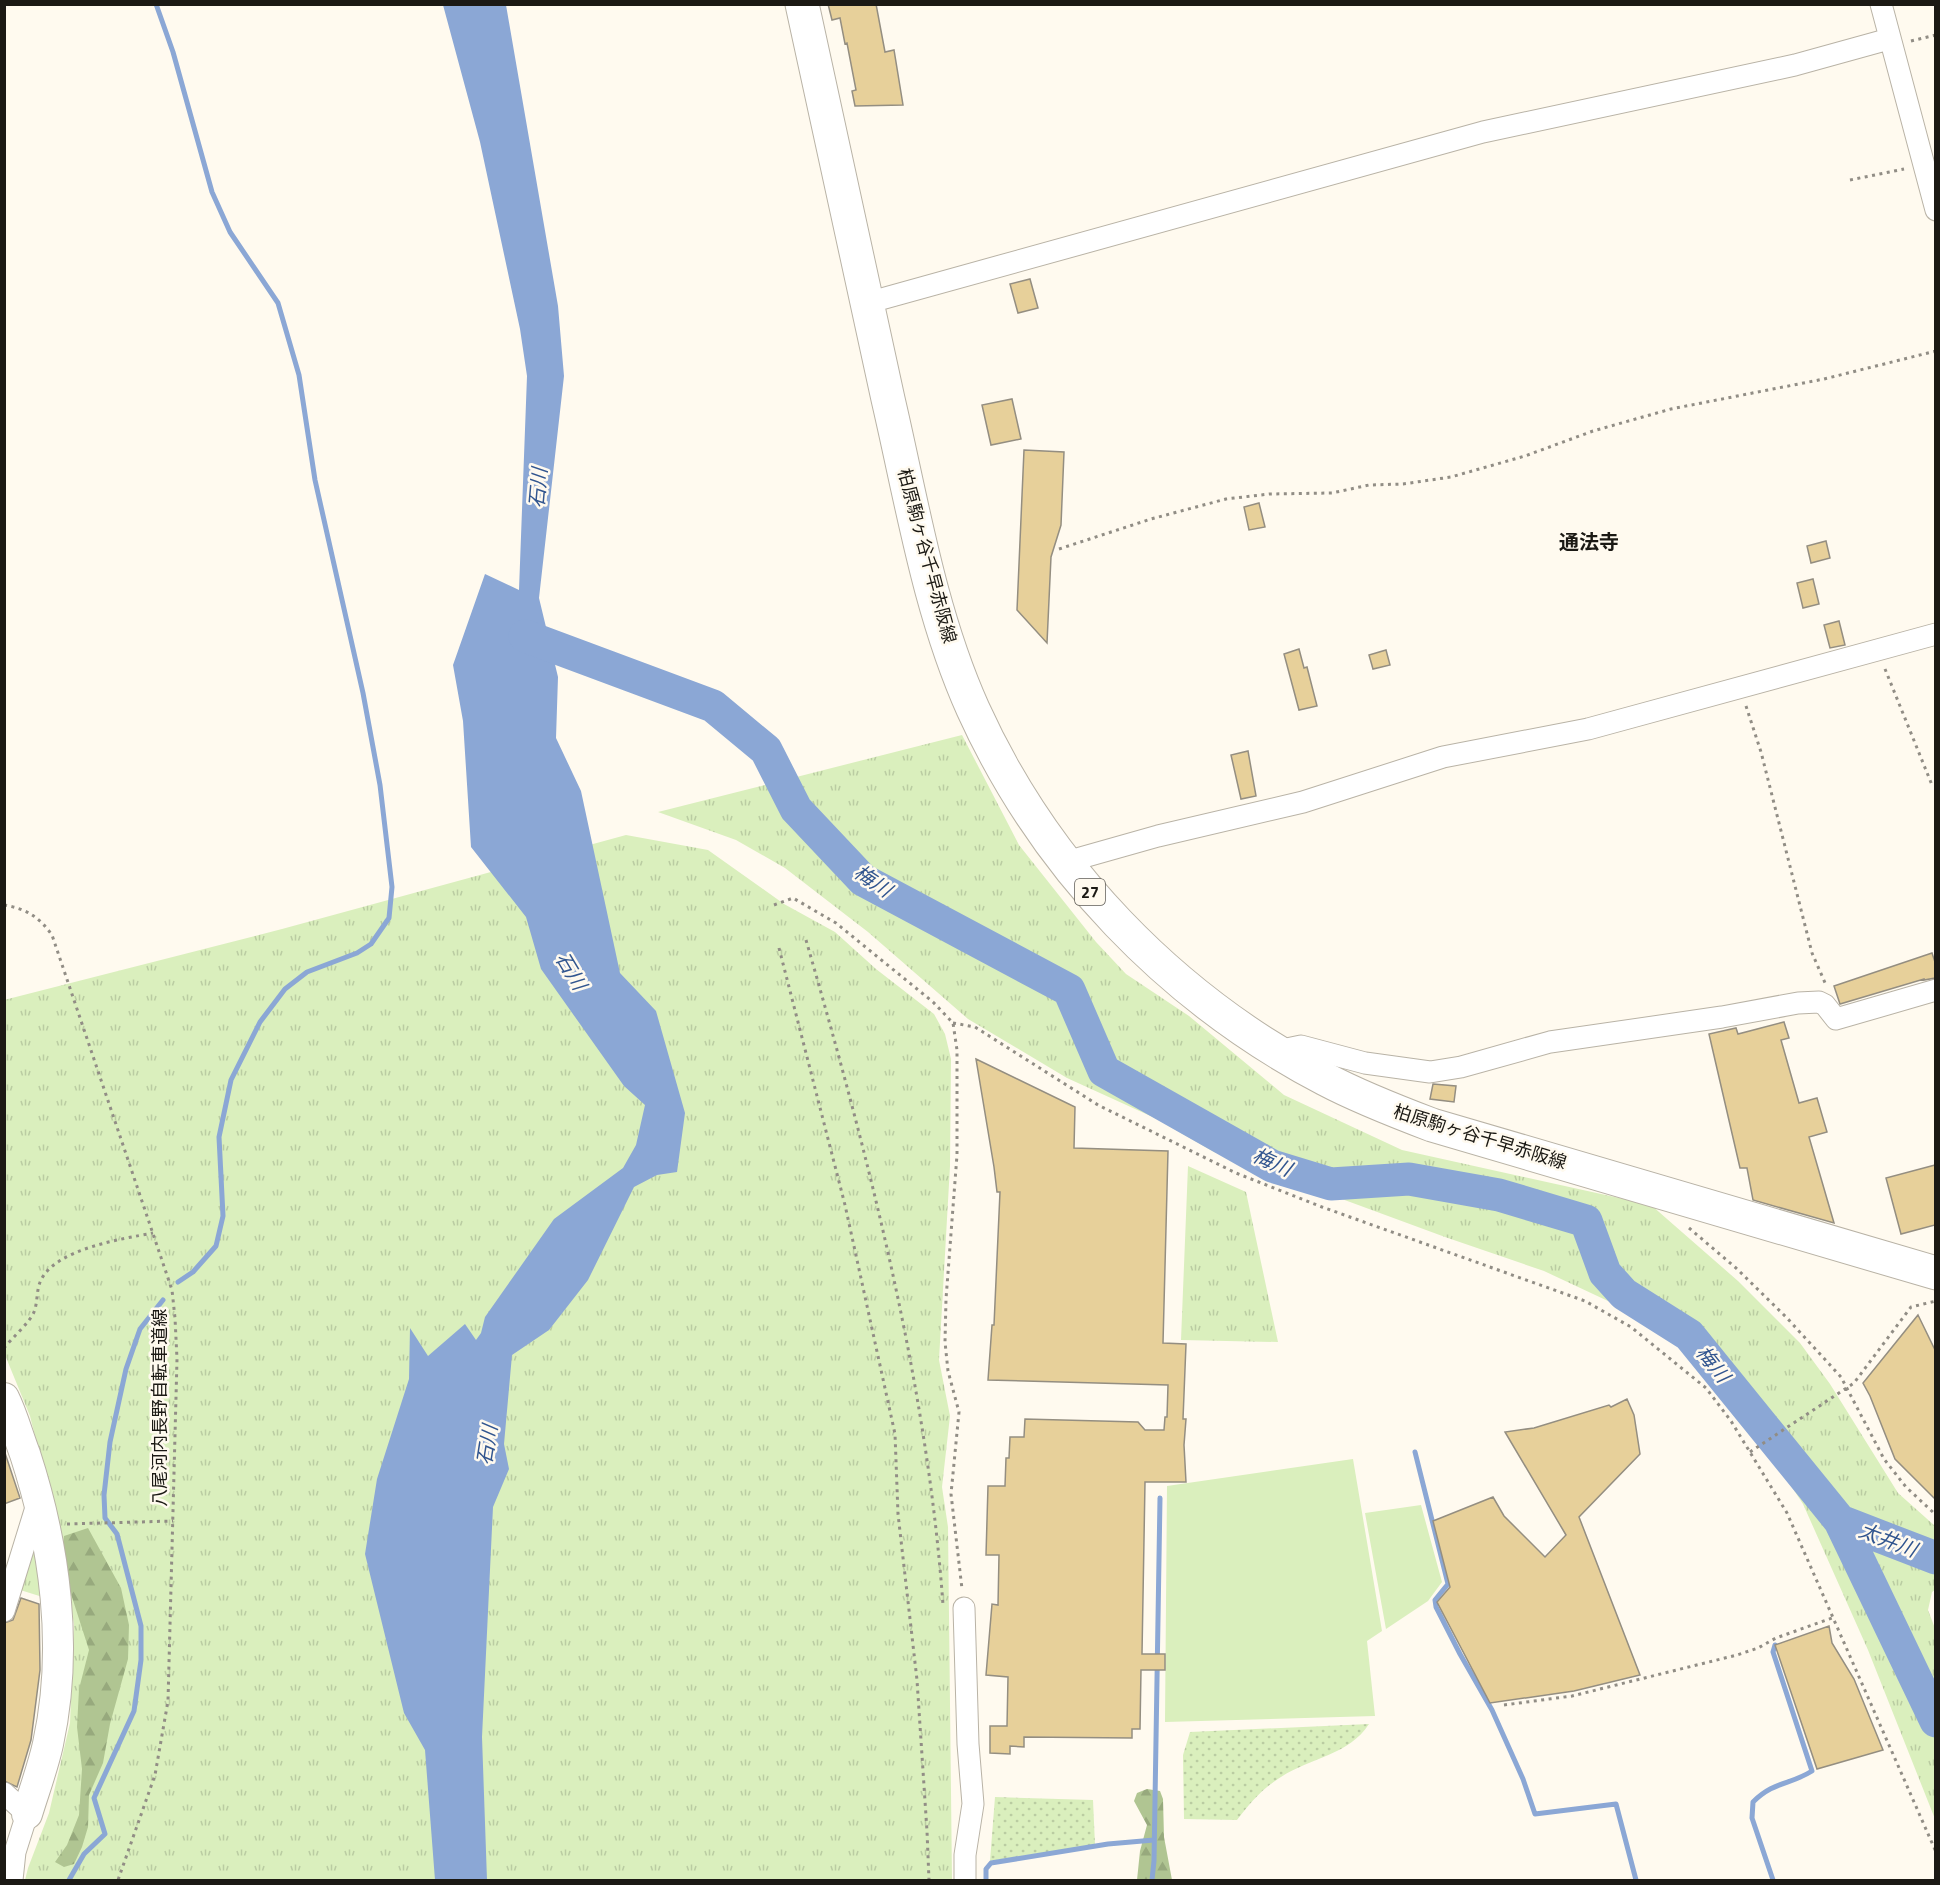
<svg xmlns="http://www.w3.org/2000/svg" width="1940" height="1885" font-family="'Titillium Web','Noto Sans JP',sans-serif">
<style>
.grass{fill:url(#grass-tufts)}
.forest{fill:url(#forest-firs)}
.park{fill:url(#park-dots)}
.pitch{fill:#daefbd}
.water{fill:#8ba7d5}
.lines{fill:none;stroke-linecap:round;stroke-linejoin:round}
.stream{stroke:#8ba7d5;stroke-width:5}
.river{stroke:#8ba7d5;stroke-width:33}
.building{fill:#e7d09a;stroke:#948e81;stroke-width:1.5}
.street-casing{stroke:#b9b3a6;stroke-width:23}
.secondary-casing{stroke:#b9b3a6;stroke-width:32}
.primary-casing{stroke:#b9b3a6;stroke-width:35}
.path{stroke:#918d85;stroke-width:3;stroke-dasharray:3 4.5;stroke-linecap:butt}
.street{stroke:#fff;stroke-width:21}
.secondary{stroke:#fff;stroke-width:30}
.primary{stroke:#fff;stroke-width:33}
.labels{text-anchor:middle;stroke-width:5;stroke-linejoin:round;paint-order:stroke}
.shield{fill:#fffaef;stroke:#5f5c56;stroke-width:1.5}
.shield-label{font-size:16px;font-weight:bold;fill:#1b1914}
.street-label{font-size:18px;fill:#1b1914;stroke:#fffaef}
.water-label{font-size:20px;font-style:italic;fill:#31558f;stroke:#fffaef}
.neighbourhood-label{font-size:20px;font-weight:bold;fill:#1b1914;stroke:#fffaef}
</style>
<defs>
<pattern id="grass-tufts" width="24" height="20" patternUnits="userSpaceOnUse" patternTransform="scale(1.5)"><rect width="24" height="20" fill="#daefbd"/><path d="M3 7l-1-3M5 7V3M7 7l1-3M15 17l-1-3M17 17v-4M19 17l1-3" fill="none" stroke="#bacca2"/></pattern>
<pattern id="forest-firs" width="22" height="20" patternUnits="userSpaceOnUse" patternTransform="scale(1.5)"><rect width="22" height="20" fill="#b0c592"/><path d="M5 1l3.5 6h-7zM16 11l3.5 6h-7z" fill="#97a97d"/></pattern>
<pattern id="park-dots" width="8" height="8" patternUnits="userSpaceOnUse" patternTransform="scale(1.5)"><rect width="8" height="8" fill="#daefbd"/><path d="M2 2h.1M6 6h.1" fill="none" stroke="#bacca2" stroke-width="1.8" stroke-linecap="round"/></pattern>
</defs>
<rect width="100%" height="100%" fill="#fffaef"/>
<path class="grass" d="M962,735L1019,845L1096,942L1126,974L1189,1016L1284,1095L1402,1150L1651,1205L1738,1281L1800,1343L1830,1384L1898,1493L1935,1526V1590L1932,1592L1928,1610L1936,1631L1935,1819L1868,1650L1803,1504L1745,1416L1703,1365L1657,1324L1544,1271L1445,1237L1214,1152L1157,1119L1067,1078L968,1019L868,932L785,868L736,840L658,812Z
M626,835L708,850L784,904L835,932L876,969L934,1014L945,1034L951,1059L950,1166L939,1360L950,1416L942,1487L948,1527L952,1880H25L28,1868L49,1813L70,1723L74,1624L53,1509L30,1416L5,1355L4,1000L282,929Z
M1188,1166L1246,1192L1278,1342L1181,1340Z
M38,1547L49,1599L17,1589L29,1548Z"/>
<path class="forest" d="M88,1528L121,1588L129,1625L128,1659L110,1724L103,1763L89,1795L88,1827L82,1847L74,1864L64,1867L55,1862L67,1845L79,1815L82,1769L77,1727L79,1689L89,1650L61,1563L64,1536Z
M1147,1789L1160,1791L1163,1799L1164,1837L1172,1880H1137L1140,1851L1147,1825L1134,1801L1137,1793Z"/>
<path class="park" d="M1369,1724C1349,1755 1310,1758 1281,1777C1263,1788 1250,1803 1237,1820L1184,1819L1183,1755L1190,1732Z
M995,1797L1093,1800L1095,1845L990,1861Z"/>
<path class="pitch" d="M1353,1459L1382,1631L1367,1641L1375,1716L1165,1722L1167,1486Z
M1421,1505L1442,1582L1428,1601L1386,1629L1365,1513Z"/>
<path class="water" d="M443,5H506L558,306L564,376L539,598L558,677L556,738L581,791L620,973L656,1011L685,1113L677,1172L657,1175L634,1187L588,1280L549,1330L512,1355L504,1444L509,1469L493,1507L482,1737L487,1880H435L425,1750L404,1713L365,1554L377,1479L409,1379L410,1328L428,1356L465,1324L476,1340L481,1333L485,1317L554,1219L623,1168L636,1145L645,1105L624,1086L541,969L526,917L471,847L463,721L453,665L485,574L519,590L527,376L520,329L480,142Z"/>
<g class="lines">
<path class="stream" d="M156,4L173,52L212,192L230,232L278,303L299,375L315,480L363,693L380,785L392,887L389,918L371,944L357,953L307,972L285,989L260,1022L231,1080L219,1137L223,1216L216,1246L193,1272L178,1282
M1415,1452L1448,1584L1435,1600L1436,1607L1460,1654L1492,1710L1523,1779L1535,1814L1616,1804L1636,1880
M69,1880L84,1854L105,1834L94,1798L134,1711L141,1660V1626L117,1534L105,1518L104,1495L110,1442L126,1369L140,1329L163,1300
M986,1880V1869L991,1863L1108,1844L1154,1840
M1152,1880L1154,1861L1160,1498
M1773,1880L1752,1818L1753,1802C1774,1781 1790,1785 1812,1771L1773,1652L1775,1645"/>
<path class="river" d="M525,636L713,706L766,750L796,809L863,880L1069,990L1104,1071L1272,1166L1331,1184L1409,1179L1499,1195L1586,1221L1605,1273L1624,1294L1689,1335L1840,1521L1936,1721
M1840,1521L1936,1558"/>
</g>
<path class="building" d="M828,4H876L885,52L894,50L903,105L855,106L852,91L856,90L847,43L845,44L840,18L832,20Z
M1030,279L1038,308L1018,313L1010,284Z
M1012,399L1021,439L991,445L982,405Z
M1024,450L1064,452L1061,525L1051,557L1047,643L1017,610Z
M1259,503L1265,527L1249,530L1244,507Z
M1826,541L1830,558L1811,563L1807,546Z
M1813,579L1819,604L1803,608L1797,583Z
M1839,621L1845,645L1830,648L1824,625Z
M1299,649L1304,668L1307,667L1317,706L1299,710L1284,654Z
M1386,650L1390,665L1373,669L1369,655Z
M1248,751L1256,796L1241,799L1231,755Z
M1932,953L1935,962V978L1924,980V979L1840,1004L1834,986Z
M1784,1022L1789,1038L1781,1040L1799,1103L1817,1098L1827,1132L1809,1137L1834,1223L1753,1200L1747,1168H1740L1709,1034L1736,1028L1738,1034Z
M976,1059L1075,1107L1074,1148L1168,1151L1163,1343L1186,1344L1183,1419H1186L1184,1445L1186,1482H1145L1142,1654H1165V1670H1141L1140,1729H1132V1738L1024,1737V1747L1010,1746V1754L990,1753V1726H1007L1008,1677L986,1675L992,1604L998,1605L999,1555H986L988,1486H1005L1006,1458H1009L1010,1437H1024L1025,1419L1138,1422L1145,1430H1164L1165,1417H1167L1168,1385L988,1380L992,1325H994L1000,1192H997L994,1167Z
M1433,1084L1456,1086L1454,1102L1430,1099Z
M1935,1165V1225L1901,1234L1886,1178Z
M1918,1315L1935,1350V1499L1895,1459L1870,1396L1863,1383Z
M1627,1399L1634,1415L1640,1454L1579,1517L1640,1675L1574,1691L1490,1703L1437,1602L1450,1587L1433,1521L1493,1497L1504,1516L1545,1557L1566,1535L1505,1432L1534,1428L1609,1405L1611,1407Z
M4,1450L20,1498L4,1504Z
M21,1598L39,1604L40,1670L31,1740L17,1787L4,1781V1623L13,1620Z
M1829,1626L1832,1643L1854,1679L1883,1750L1817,1769L1775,1645Z"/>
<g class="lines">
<defs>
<path id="street" d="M1881,4L1936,210
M867,303L1483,132L1795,65L1889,39
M1066,862L1158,836L1303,802L1443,757L1588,729L1936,634
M1277,1051L1301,1046L1365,1063L1430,1072L1461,1067L1550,1042L1722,1017L1798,1003L1819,1002L1825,1005L1836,1019L1936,990
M964,1608L968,1744L973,1804L965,1855V1880
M4,1611L38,1501
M4,1793L27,1814L15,1852L12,1880"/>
<path id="secondary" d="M4,1398C13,1416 18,1436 25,1454C55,1546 69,1648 48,1744C43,1767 34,1791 27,1814"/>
<path id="primary" d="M802,4C831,136 859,268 888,399C912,502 929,611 973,709C1045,868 1171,998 1325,1079C1359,1097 1395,1111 1432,1125L1936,1273"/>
</defs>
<use href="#street" class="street-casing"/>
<use href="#secondary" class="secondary-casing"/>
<use href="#primary" class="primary-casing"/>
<path class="path" d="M1911,41L1936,35
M1850,180L1904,169
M1059,549L1151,519L1226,499L1269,494L1332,493L1369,485L1403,484L1451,477L1525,456L1593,431L1671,409L1824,379L1936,351
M1885,669L1932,785
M1746,706L1761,752L1812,953L1826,985
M4,905C27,909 39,917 52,935L172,1290L175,1318L177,1359L168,1701L155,1775L118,1880
M774,905L793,898L836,923L933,1002L953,1023L957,1050V1155L946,1299L945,1342L948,1371L959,1412L951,1494L962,1589
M806,940C868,1155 927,1382 943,1605
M779,948L845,1205L895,1434L898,1514L917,1680L927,1831L929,1880
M953,1023L975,1027L1098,1105L1236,1173L1322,1207L1585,1301L1631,1327L1706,1388L1731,1421L1787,1513L1936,1852
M1689,1228L1736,1268L1787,1318L1841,1377L1884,1459L1906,1487L1936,1515
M4,1348C12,1338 30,1322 34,1312C38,1302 36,1290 41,1280C56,1249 121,1239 153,1233
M1750,1452L1854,1383L1911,1307L1936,1301
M67,1524L173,1521
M1504,1705L1572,1696L1737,1655L1758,1648L1776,1638L1832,1618"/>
<use href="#street" class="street"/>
<use href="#secondary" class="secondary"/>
<use href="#primary" class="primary"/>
</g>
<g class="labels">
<rect class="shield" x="1075" y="879" width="30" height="26" rx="4.5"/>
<g class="shield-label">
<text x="1090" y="898">27</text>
</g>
<g class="street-label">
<text transform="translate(927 556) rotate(75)" y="6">柏原駒ヶ谷千早赤阪線</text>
<text transform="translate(1480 1137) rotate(17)" y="6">柏原駒ヶ谷千早赤阪線</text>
<text transform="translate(160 1408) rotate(-90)" y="6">八尾河内長野自転車道線</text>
</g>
<g class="water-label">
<text transform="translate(538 488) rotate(-85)" y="7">石川</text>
<text transform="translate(873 881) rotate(34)" y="7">梅川</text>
<text transform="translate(571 971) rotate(59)" y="7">石川</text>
<text transform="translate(1272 1162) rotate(24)" y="7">梅川</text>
<text transform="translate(1713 1364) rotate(51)" y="7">梅川</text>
<text transform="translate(487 1445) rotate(-81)" y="7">石川</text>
<text transform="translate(1888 1540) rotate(21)" y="7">太井川</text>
</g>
<g class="neighbourhood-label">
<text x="1589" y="549">通法寺</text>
</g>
</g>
<rect width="1940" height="1885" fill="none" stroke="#1b1914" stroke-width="12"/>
</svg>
